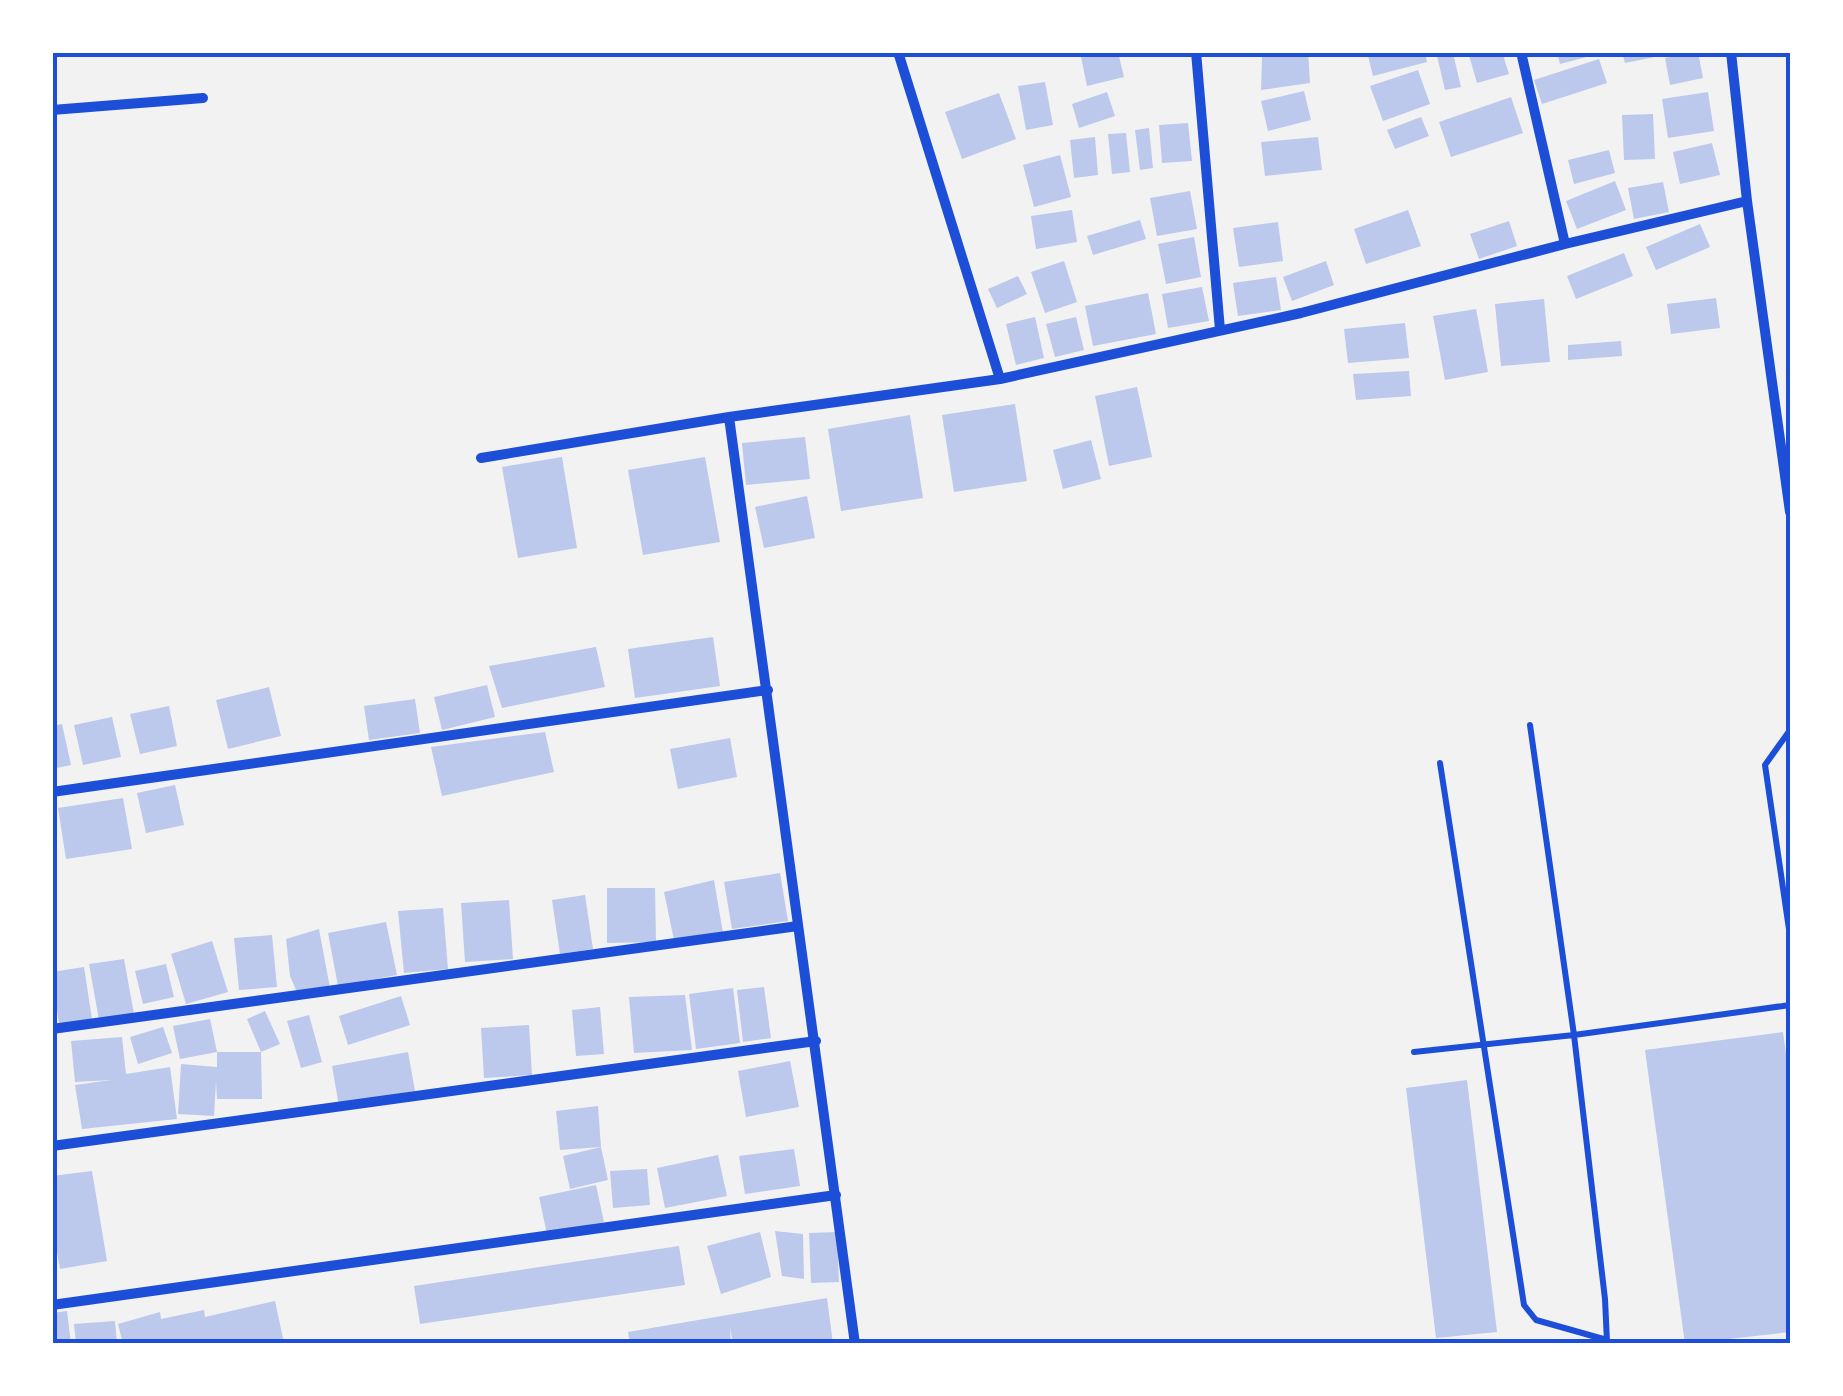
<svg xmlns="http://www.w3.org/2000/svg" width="1843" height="1396" font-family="'Exo 2',sans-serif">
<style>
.building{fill:#bdc9ec}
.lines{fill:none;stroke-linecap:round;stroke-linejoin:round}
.service{stroke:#1d4ed8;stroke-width:6}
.minor{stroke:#1d4ed8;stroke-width:10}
.neatline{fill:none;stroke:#1d4ed8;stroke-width:4}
</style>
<rect width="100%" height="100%" fill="#f2f2f2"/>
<path class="building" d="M1080,52H1118L1124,77L1087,86Z
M1288,52H1308L1310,83L1261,90L1262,57Z
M1367,52H1425L1427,62L1373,76Z
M1468,52H1502L1509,74L1477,83Z
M1557,52H1597L1598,54L1560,64Z
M1622,52H1670V54L1625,63Z
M1698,52L1703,78L1670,85L1665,58Z
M1453,53L1461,87L1445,90L1437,56Z
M1599,59L1607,83L1542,104L1534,80Z
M1418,70L1430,104L1383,121L1370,86Z
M1045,82L1053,125L1026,130L1018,86Z
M1304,91L1311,120L1268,131L1261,101Z
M1107,92L1115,116L1079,128L1072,104Z
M1708,92L1714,131L1668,138L1662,99Z
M999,93L1016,139L962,159L945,112Z
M1511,97L1523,133L1451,157L1439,122Z
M1653,114L1655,159L1624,160L1622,115Z
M1421,117L1429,136L1395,149L1387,130Z
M1188,123L1192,161L1162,163L1159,125Z
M1149,128L1153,168L1140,170L1135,130Z
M1126,133L1130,172L1112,174L1108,134Z
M1095,137L1098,175L1074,178L1070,140Z
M1318,137L1322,170L1265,176L1261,142Z
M1712,143L1720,175L1680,184L1673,152Z
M1609,150L1615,173L1574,184L1568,160Z
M1060,155L1071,197L1034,207L1023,165Z
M1615,181L1626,210L1577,229L1566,201Z
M1663,182L1669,212L1634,219L1628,188Z
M1190,191L1197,229L1157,236L1150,198Z
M1072,210L1077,242L1036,249L1031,216Z
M1408,210L1421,246L1366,264L1354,229Z
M1140,220L1146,239L1093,255L1087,236Z
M1509,221L1517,246L1479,259L1470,234Z
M1278,222L1283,261L1239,267L1233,228Z
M1700,224L1710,247L1656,270L1646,247Z
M1194,237L1201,277L1166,284L1158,244Z
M1624,253L1633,276L1576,299L1567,276Z
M1064,261L1077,302L1045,313L1031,272Z
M1326,261L1334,285L1292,301L1283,277Z
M1018,276L1027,294L997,308L988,289Z
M1276,277L1281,310L1238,316L1233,283Z
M1202,287L1209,321L1168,328L1162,294Z
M1148,293L1156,334L1093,346L1085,306Z
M1716,298L1720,328L1671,334L1667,304Z
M1544,299L1550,362L1501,366L1495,304Z
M1476,309L1488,372L1445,380L1433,316Z
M1035,317L1044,358L1016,365L1006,324Z
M1076,317L1084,350L1055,357L1046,324Z
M1405,323L1409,358L1348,363L1344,329Z
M1621,341L1622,356L1568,360V345Z
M1409,371L1411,396L1356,400L1353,374Z
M1137,387L1152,457L1109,466L1095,396Z
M1015,404L1027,481L954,492L942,415Z
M910,415L923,498L841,511L828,429Z
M805,437L810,479L746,485L742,443Z
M1091,440L1101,479L1063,489L1053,450Z
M562,457L577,548L518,558L502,467Z
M705,457L720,542L643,555L628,470Z
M807,496L815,538L764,548L755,507Z
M713,637L720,686L635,698L628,649Z
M596,647L605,687L502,708L489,666Z
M487,685L495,717L442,730L434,697Z
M269,687L281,736L228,749L216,700Z
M415,699L420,733L369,740L364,706Z
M169,706L177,746L140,754L130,714Z
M112,717L121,757L83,765L74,725Z
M62,724L71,765L52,769V726Z
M545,732L554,772L442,796L431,747Z
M730,738L737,777L678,789L670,749Z
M175,785L184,825L146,833L137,793Z
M123,798L132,849L66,859L58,808Z
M780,873L788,921L732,929L724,882Z
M714,880L723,933L674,940L664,892Z
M607,888H655L656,942L607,943Z
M585,895L593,949L560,954L552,900Z
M509,900L513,959L465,962L461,903Z
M443,908L448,969L404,973L398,911Z
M386,922L397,975L338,986L328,933Z
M319,929L330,988L303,993L296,990L290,976L286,939Z
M272,935L277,987L239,990L234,938Z
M212,941L228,992L186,1004L171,954Z
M124,959L134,1014L99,1020L89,964Z
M166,964L174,997L143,1004L135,971Z
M84,967L92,1019L59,1024L52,972Z
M764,987L771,1038L743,1042L737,990Z
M733,988L740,1043L696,1049L689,994Z
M685,995L692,1050L634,1053L629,997Z
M401,996L410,1025L348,1045L339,1016Z
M600,1007L604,1054L576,1056L572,1010Z
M265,1011L280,1044L261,1052L247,1019Z
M309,1015L322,1062L301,1068L287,1021Z
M210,1019L217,1052H261L262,1099H217L216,1081L214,1116L178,1114L181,1064L217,1067V1052L180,1059L173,1026Z
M529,1025L532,1075L484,1078L481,1028Z
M163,1027L172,1053L138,1064L130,1037Z
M1783,1032L1790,1084V1332L1685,1344L1645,1050Z
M122,1037L126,1074L170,1067L177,1119L82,1129L75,1085L111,1080L75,1082L71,1041Z
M408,1052L415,1091L339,1106L332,1066Z
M790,1061L799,1107L746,1117L738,1071Z
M1467,1080L1497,1332L1436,1338L1406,1088Z
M598,1106L601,1147L608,1180L570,1189L563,1156L601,1147L560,1150L556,1111Z
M794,1149L800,1186L745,1194L739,1156Z
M718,1155L727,1196L665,1208L657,1168Z
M647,1169L650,1205L613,1208L610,1171Z
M92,1171L107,1261L60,1269L52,1224V1176Z
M596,1185L604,1222L547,1234L539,1197Z
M775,1231L803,1234L804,1279L782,1276Z
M760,1232L771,1277L721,1294L707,1246Z
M837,1232L839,1282L811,1283L809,1233Z
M679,1246L685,1285L420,1324L414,1286Z
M827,1298L833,1344H733L730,1327L731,1344H630L628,1332Z
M275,1301L284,1343L281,1344H123L118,1324L160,1312L161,1319L204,1310L205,1317Z
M67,1311L71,1344H52V1313Z
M115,1321L117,1344H76L74,1324Z"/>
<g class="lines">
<path class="service" d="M1530,725L1574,1035L1605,1299L1607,1342
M1790,730L1765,765L1790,936
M1440,763L1524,1305L1536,1320L1607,1340
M1414,1052L1574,1035L1790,1005"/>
<path class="minor" d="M898,52L1000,379
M1196,52L1220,330
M1521,52L1565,244
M1731,52L1747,201L1790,512
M52,110L203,98
M729,417L855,1344
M481,458L729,417L1000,379L1301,313L1565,244L1747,201
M52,792L768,690
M52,1029L798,926
M52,1146L816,1041
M52,1305L836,1195"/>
</g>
<rect width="1843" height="1396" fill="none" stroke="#ffffff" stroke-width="110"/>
<rect x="55" y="55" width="1733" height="1286" class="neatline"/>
</svg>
